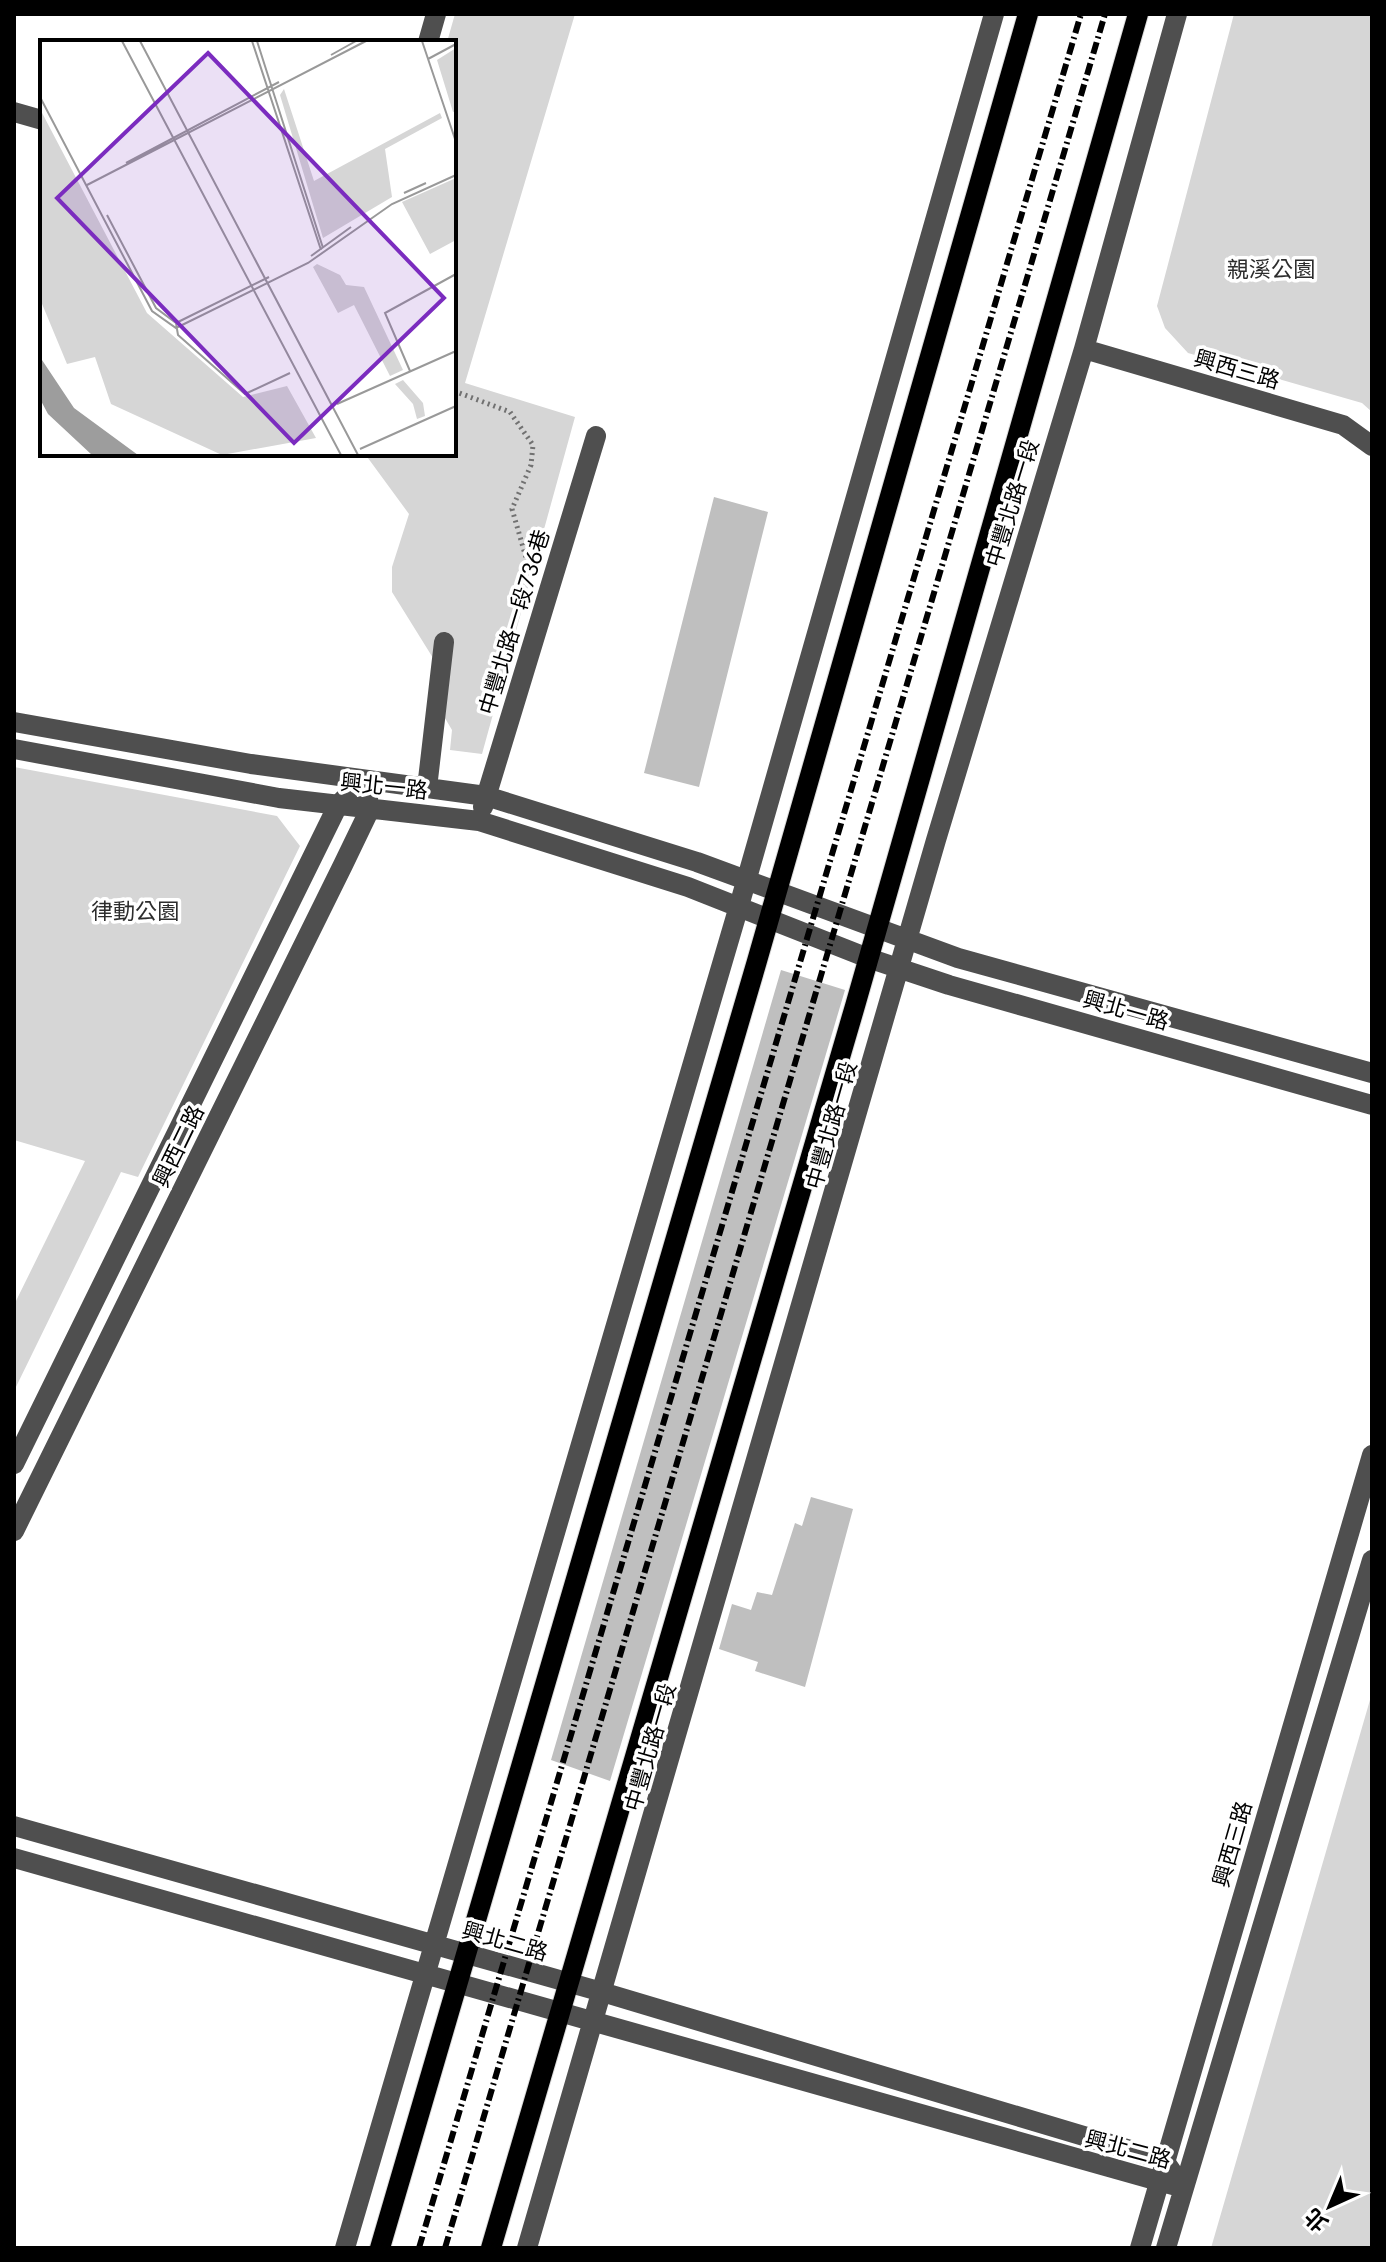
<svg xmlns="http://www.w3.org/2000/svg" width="1386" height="2262" font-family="Lato,'Noto Sans TC',sans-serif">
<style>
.green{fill:#d6d6d6}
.building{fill:#bfbfbf}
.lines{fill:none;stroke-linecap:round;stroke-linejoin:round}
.major-casing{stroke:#dbdbdb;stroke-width:22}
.path{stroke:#717171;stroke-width:5;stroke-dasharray:2 4;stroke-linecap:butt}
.minor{stroke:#4f4f4f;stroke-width:20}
.major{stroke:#000;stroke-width:20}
.rail{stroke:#000;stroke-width:6;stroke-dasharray:12 4 2 4;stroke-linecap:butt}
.labels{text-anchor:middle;stroke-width:7;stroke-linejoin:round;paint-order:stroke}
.park-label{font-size:22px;fill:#2d2d2d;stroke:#fff}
.street-label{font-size:22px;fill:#000;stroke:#fff}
.inset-road{fill:none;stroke:#999;stroke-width:2}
.view{fill:#7b2cbf;fill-opacity:0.15;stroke:#7b2cbf;stroke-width:4}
.inset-edge{fill:none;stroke:#000;stroke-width:4}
</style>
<rect width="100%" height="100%" fill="#fff"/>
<path class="green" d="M455,14H575L465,383L575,417L482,754L450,750L452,730L439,708L433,658L392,592V567L409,514L365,454H454V42H447Z
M1234,14H1372V412L1362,403L1188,353L1165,328L1157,306Z
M14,767L277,816L300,846L138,1177L121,1172L14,1391V1305L85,1161L14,1140Z
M1372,1693V2248H1211Z"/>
<path class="building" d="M714,497L768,512L699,787L644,773Z
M781,970L845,990L610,1781L551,1760Z
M811,1497L853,1509L805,1687L755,1671L758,1662L719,1649L732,1604L751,1610L757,1592L772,1595L795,1523L802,1526Z"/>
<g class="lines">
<defs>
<path id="major" d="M380,2248L757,961L1028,14
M491,2248L855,1006L1138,14"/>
</defs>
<use href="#major" class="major-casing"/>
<path class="path" d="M454,391L510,412L533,445L531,465L512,509L527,561"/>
<path class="minor" d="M428,42L436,14
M14,112L42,120
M1084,349L1343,425L1372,446
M14,722L251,764L486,796L697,862L958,958L1372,1073
M14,749L279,798L479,821L688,887L868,958L949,985L1372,1105
M427,788L444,642
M483,807L596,436
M14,1464L338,805L347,796
M14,1531L343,865L370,809L368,799
M14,1826L602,1992L1164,2160L1183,2188
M14,1858L1183,2188
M345,2248L739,906L994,14
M527,2248L936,840L1084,349L1177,14
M1140,2248L1372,1455
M1166,2248L1372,1560"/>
<use href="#major" class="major"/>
<path class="rail" d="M419,2248L1081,14
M445,2248L1105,14"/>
</g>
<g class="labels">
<g class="park-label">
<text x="1271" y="277">親溪公園</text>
<text x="135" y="919">律動公園</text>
</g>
<g class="street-label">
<text transform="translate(1237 369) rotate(16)" y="8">興西三路</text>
<text transform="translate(1012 503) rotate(-73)" y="8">中豐北路一段</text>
<text transform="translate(514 622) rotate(-73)" y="8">中豐北路一段736巷</text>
<text transform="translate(384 786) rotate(6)" y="8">興北一路</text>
<text transform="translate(1126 1010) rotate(16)" y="8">興北一路</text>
<text transform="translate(831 1125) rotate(-74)" y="8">中豐北路一段</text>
<text transform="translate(178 1146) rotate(-64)" y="8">興西二路</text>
<text transform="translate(650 1747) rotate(-74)" y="8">中豐北路一段</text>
<text transform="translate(1232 1844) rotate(-74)" y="8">興西三路</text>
<text transform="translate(505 1941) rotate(16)" y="8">興北二路</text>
<text transform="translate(1128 2149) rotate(15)" y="8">興北二路</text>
</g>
</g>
<g transform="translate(40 40)">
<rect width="416" height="416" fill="#fff"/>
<path d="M416,8V71L413,72L397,20ZM244,49L274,141L400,73L402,78L345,109L352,157L283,198L240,55ZM0,69L107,273L203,357L247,346L276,398L182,415L71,364L55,317L27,324L0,259ZM416,138V200L390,214L362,162ZM277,224L300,235L306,245L324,247L363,330L350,336L314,265L298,273L273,227ZM363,340L383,363L385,376L377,379L373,364L355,344Z" fill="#d6d6d6"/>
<path d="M0,317L34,368L98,415H52L8,374L0,359Z" fill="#9d9d9d"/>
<path class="inset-road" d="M82,1L301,415M100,1L318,415M212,1L281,210M217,1L283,208M382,1L416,102M291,15L316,1M388,19L416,4M0,57L112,271L136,288L268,223L352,164L416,135M86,123L239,42M47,145L326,1M364,153L386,143M67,175L116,268L136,283L138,295L205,354L250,333M271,216L311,187M136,283L229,237M370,331L345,273L416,234M297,364L416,311M320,409L416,366"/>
<path class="view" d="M168,13L404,258L254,403L17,158Z"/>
<rect width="416" height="416" class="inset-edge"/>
</g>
<rect width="1386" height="2262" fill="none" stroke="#000000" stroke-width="32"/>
<g transform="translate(1330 2206) rotate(224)" stroke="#ffffff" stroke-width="6" paint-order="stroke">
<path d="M0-6L14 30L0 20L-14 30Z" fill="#000000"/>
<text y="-12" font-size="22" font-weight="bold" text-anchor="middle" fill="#000000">北</text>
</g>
</svg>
